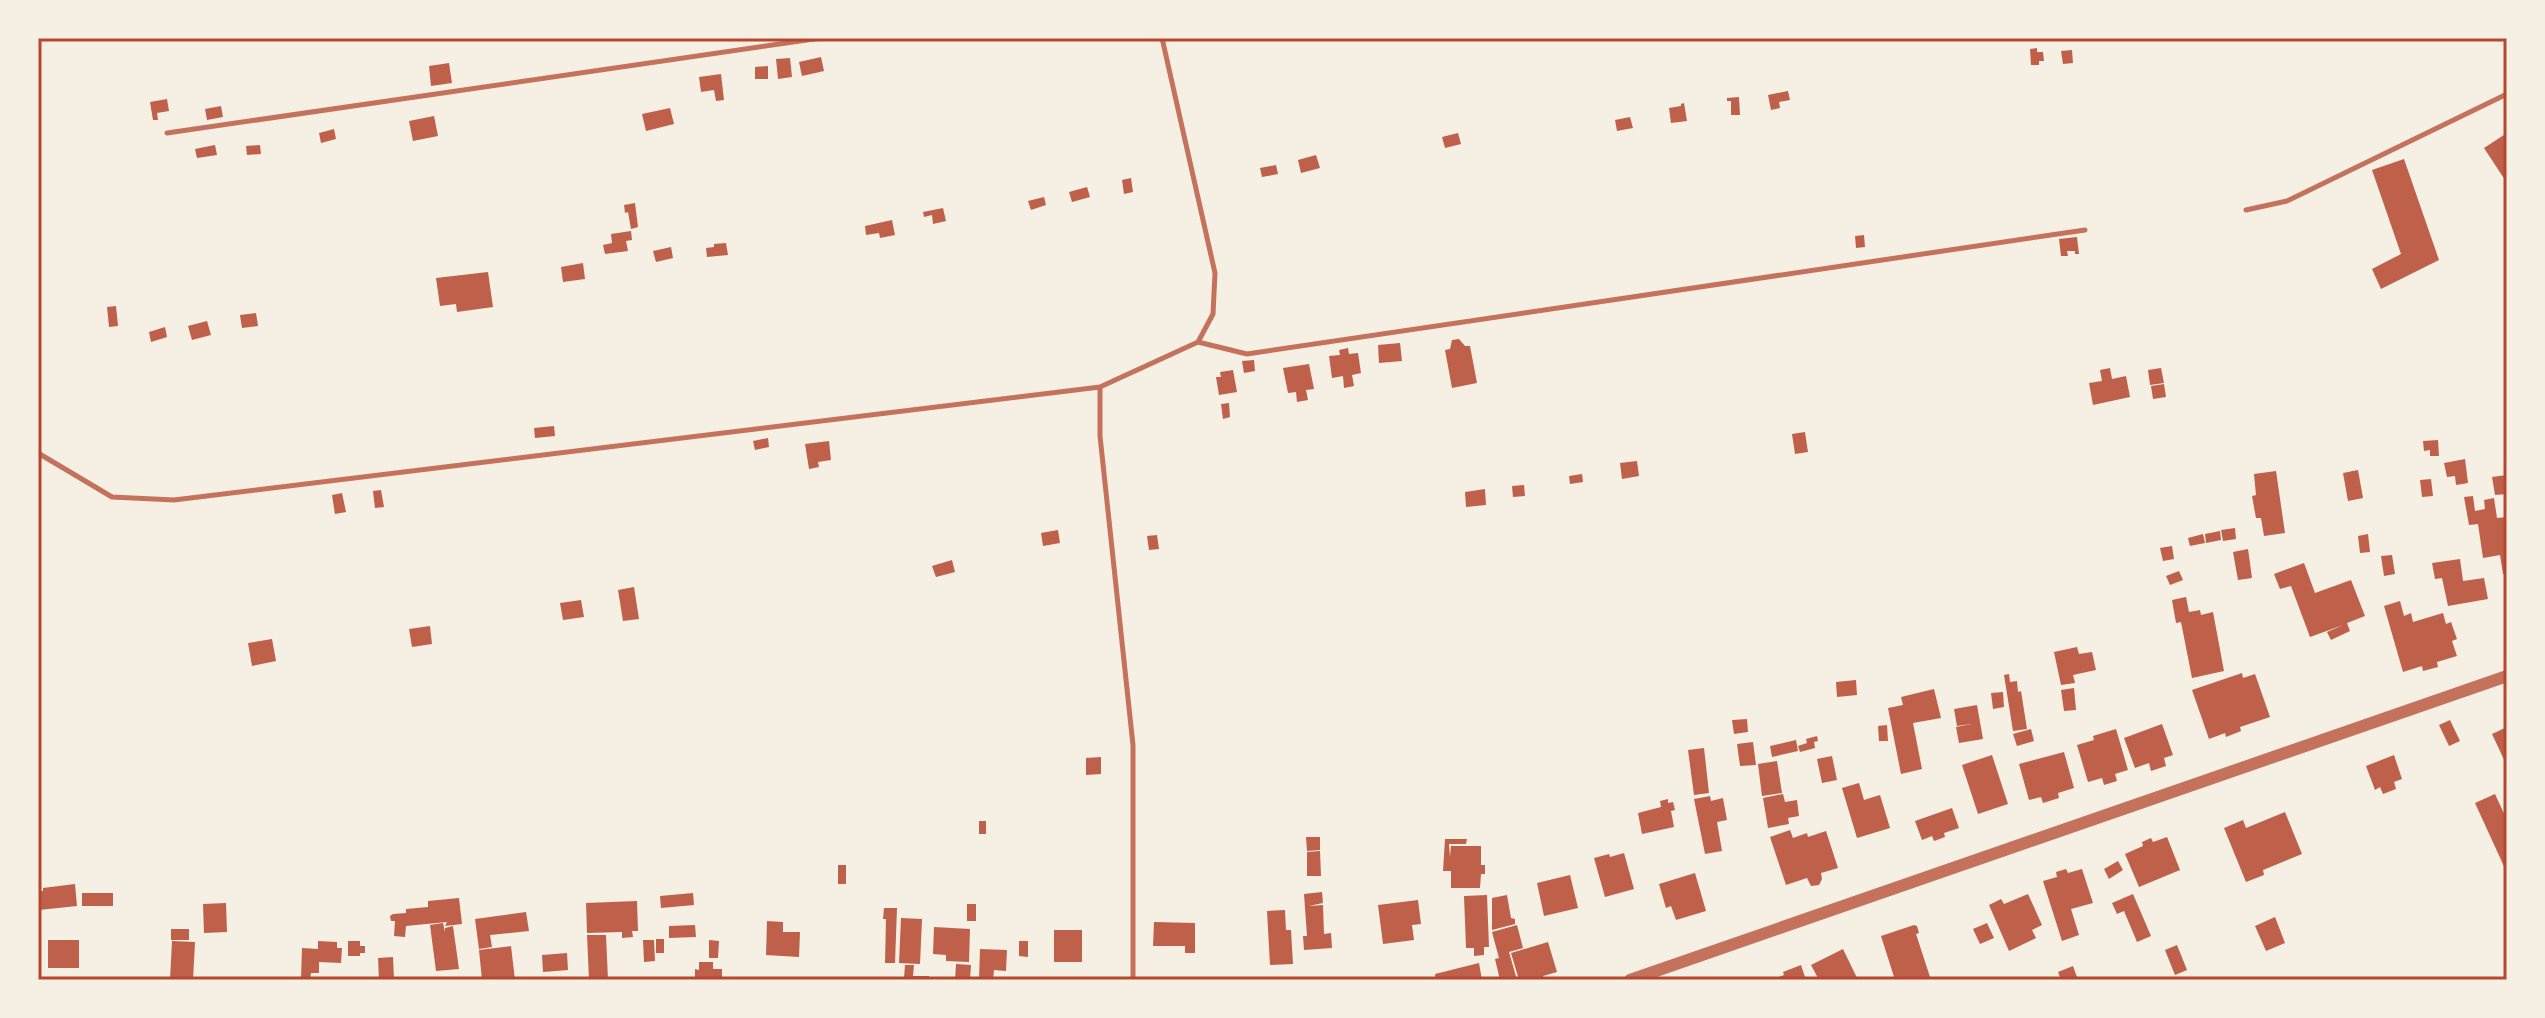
<svg xmlns="http://www.w3.org/2000/svg" width="2545" height="1018" font-family="Literata,serif">
<style>
.building{fill:#bf614a}
.lines{fill:none;stroke-linecap:round;stroke-linejoin:round}
.service{stroke:#c5725c;stroke-width:5}
.tertiary{stroke:#c5725c;stroke-width:12}
.neatline{fill:none;stroke:#b5482f;stroke-width:3}
</style>
<rect width="100%" height="100%" fill="#f6efe4"/>
<path class="building" d="M2037,48V52H2043L2044,61H2039V65H2031L2030,49Z
M2072,50L2073,63L2063,64L2061,51Z
M821,57L824,71L802,76L799,62Z
M790,58L792,77L778,79L776,59Z
M449,63L452,83L431,86L429,66Z
M768,66V79H755V67Z
M721,74L724,100L716,101L714,90L701,92L699,77Z
M1788,91L1790,100L1779,102L1780,108L1771,110L1768,95Z
M1739,97L1740,115H1731V101H1727V98Z
M167,99L169,111L157,113L158,120H153L150,102Z
M1684,103L1687,121L1671,123L1669,108L1681,106V104Z
M221,106L223,117L207,120L205,109Z
M670,108L674,124L646,131L642,114Z
M434,116L438,136L413,141L409,121Z
M1630,117L1633,128L1617,131L1615,120Z
M334,129L336,139L321,143L319,133Z
M1458,133L1461,144L1445,148L1442,137Z
M2507,133V183L2484,148Z
M215,145L217,155L197,158L195,149Z
M260,145L261,154L247,155L246,146Z
M1316,155L1320,168L1301,173L1298,160Z
M2404,159L2439,260L2381,289L2372,269L2401,254L2372,170Z
M1276,165L1278,174L1262,177L1260,168Z
M1131,178L1133,192L1124,194L1122,180Z
M1087,187L1090,197L1072,202L1069,192Z
M1044,197L1046,205L1031,210L1028,201Z
M635,203L638,227L631,229L628,212L625,213L624,205Z
M943,208L946,221L933,224L932,215L924,217L923,212Z
M892,220L895,235L880,238L879,233L866,235L865,226Z
M631,231L632,240L626,241L628,251L605,254L603,245L612,243L611,234Z
M1864,235L1865,247L1856,248L1855,236Z
M2077,237L2079,254H2075V251H2067L2068,256H2061L2059,239Z
M726,243L728,255L707,257L706,248L714,247V244Z
M671,247L673,258L656,262L653,251Z
M583,263L585,279L563,282L561,267Z
M488,272L493,307L457,312L456,304L440,306L436,278Z
M116,306L118,326L109,327L107,307Z
M256,313L258,326L242,328L240,315Z
M207,321L211,335L192,340L188,326Z
M165,327L167,337L151,342L149,332Z
M1459,339L1465,346H1470L1477,383L1452,388L1445,350L1450,349L1452,340Z
M1400,343L1402,361L1379,363L1378,345Z
M1348,348L1349,354L1358,353L1361,373L1352,375L1354,386L1344,388L1343,376L1332,378L1329,356L1340,355L1339,350Z
M1254,360L1255,371L1244,373L1242,361Z
M1309,364L1314,389L1306,390L1308,400L1297,402L1296,392L1288,393L1283,368Z
M2110,368L2112,379L2126,376L2130,397L2093,405L2089,383L2102,381L2100,370Z
M2161,368L2164,383L2150,385L2148,370Z
M1233,370L1237,392L1219,395L1216,377H1221L1220,372Z
M2164,384L2166,397L2153,399L2151,386Z
M1229,403L1230,417L1223,419L1221,404Z
M554,426L555,436L535,438L534,428Z
M1805,432L1808,452L1795,454L1792,434Z
M768,438L769,447L755,450L753,441Z
M2438,440L2439,456H2430V450L2424,451L2423,441Z
M829,441L831,460L818,462L819,467L809,469L805,444Z
M2465,459L2468,483L2456,485L2455,476L2447,477L2444,463Z
M1637,461L1639,476L1622,479L1620,463Z
M2358,470L2363,498L2348,501L2343,473Z
M2276,471L2285,533L2264,536L2261,518H2256L2252,496L2256,495L2254,474Z
M1582,474L1583,482L1570,484L1569,476Z
M2507,475V494L2495,495L2492,477Z
M2431,479L2433,496L2422,497L2420,480Z
M1524,485L1525,496L1513,497L1512,486Z
M1485,489L1486,505L1466,507L1465,492Z
M381,490L384,507L375,508L373,491Z
M342,493L346,512L335,514L332,495Z
M2473,496L2475,511L2485,509L2484,500L2494,498L2497,518L2507,517V573L2503,574L2500,555L2483,558L2478,524L2469,525L2464,497Z
M2235,528L2236,539L2223,541L2221,530Z
M1058,530L1060,543L1043,546L1041,533Z
M2220,531L2221,540L2206,543L2205,534Z
M2203,534L2205,543L2190,546L2188,538Z
M2368,534L2370,552L2360,553L2358,536Z
M1157,535L1159,549L1149,550L1147,536Z
M2172,546L2174,559L2163,561L2160,548Z
M2248,549L2252,578L2238,580L2233,552Z
M2392,555L2395,574L2384,576L2381,556Z
M2460,559L2463,581L2484,578L2488,599L2448,606L2442,578L2435,579L2432,563Z
M952,560L955,572L936,577L932,566Z
M2304,563L2315,593L2351,580L2365,616L2347,623L2350,631L2331,640L2327,632L2343,625L2310,637L2291,586L2280,589L2274,574Z
M2179,571L2183,580L2170,585L2166,576Z
M634,587L639,619L623,621L618,590Z
M2186,597L2189,612L2200,610L2201,615L2213,612L2224,671L2192,678L2181,622L2176,623L2172,600Z
M581,600L584,617L563,620L560,603Z
M2400,601L2404,616L2411,613L2413,622L2443,613L2446,624L2451,622L2457,639L2452,641L2457,656L2437,662L2438,667L2423,671L2422,666L2403,672L2384,606Z
M430,626L432,644L412,647L409,629Z
M272,639L276,661L252,666L248,643Z
M2077,647L2079,654L2092,652L2096,670L2073,675L2075,683L2061,685L2054,652Z
M2242,673L2243,678L2255,674L2270,717L2240,727L2241,731L2226,737L2225,733L2209,739L2192,690Z
M2009,674L2010,682L2017,681L2018,692L2021,691L2027,729L2013,731L2004,675Z
M1856,680L1857,695L1837,697L1836,682Z
M2074,688L2076,710L2064,711L2061,690Z
M1934,689L1941,718L1913,723L1922,769L1901,774L1888,708L1903,705L1901,697Z
M2003,692L2004,707L1993,709L1991,693Z
M1977,705L1983,739L1959,743L1956,727L1972,724L1957,726L1954,709Z
M1747,719L1748,732L1734,734L1732,720Z
M2450,720L2460,741L2449,746L2439,725Z
M2162,724L2173,755L2164,758L2166,766L2151,771L2149,763L2135,768L2124,738Z
M1887,725L1888,741H1879L1878,726Z
M2507,727V766L2492,734Z
M2031,729L2034,741L2017,746L2013,734Z
M2116,729L2128,770L2115,774L2117,781L2104,785L2102,778L2088,782L2077,745L2094,740L2093,736Z
M1817,736L1818,741L1814,742L1815,748L1800,752L1798,746L1807,743L1806,739Z
M1796,740L1798,751L1772,757L1770,746Z
M1753,742L1756,765L1740,766L1737,744Z
M1704,748L1709,793L1694,795L1688,750Z
M2064,752L2074,788L2058,793L2059,798L2043,803L2041,797L2029,800L2019,764Z
M1992,755L2008,804L1978,814L1962,765Z
M2394,755L2402,779L2394,782L2396,789L2383,794L2380,787L2375,790L2366,766Z
M1832,756L1837,780L1822,783L1817,759Z
M1101,757V774L1086,775V758Z
M1777,761L1782,793L1762,796L1758,764Z
M1859,783L1864,800L1880,795L1890,828L1857,838L1842,788Z
M1783,794L1785,802L1797,800L1799,816L1788,818L1789,824L1768,828L1763,798Z
M2495,794L2507,820V873L2475,803Z
M1710,796L1711,801L1723,798L1727,820L1717,822L1722,851L1705,854L1694,799Z
M1668,799V803L1673,802L1675,810L1671,811L1674,827L1642,834L1638,813L1661,807L1660,801Z
M1952,808L1959,828L1944,833L1945,837L1934,841L1932,836L1922,840L1915,821Z
M2285,812L2302,854L2263,870L2264,875L2246,882L2224,828L2243,820L2246,828Z
M979,821H986V834H979Z
M1790,830L1793,838L1807,833L1808,837L1826,831L1838,868L1821,873L1822,879L1819,885L1811,886L1807,878L1786,885L1770,837Z
M1306,837H1320V850L1307,851Z
M2167,837L2180,870L2139,887L2125,854L2143,846L2142,842L2151,838L2153,842Z
M1445,839H1467L1466,844H1449L1450,857L1451,846H1481V865H1485V874H1481L1480,888H1451V871H1443Z
M1320,851L1321,876H1307V852Z
M1624,853L1634,889L1605,897L1594,858L1609,854L1610,857Z
M2118,861L2123,870L2109,879L2104,869Z
M838,865H846V884H838Z
M2066,869L2068,873L2082,869L2093,903L2071,909L2079,935L2062,941L2043,881L2057,877L2056,872Z
M1695,873L1706,911L1676,920L1671,906L1666,908L1659,884Z
M1570,875L1578,908L1544,916L1537,883Z
M75,884L77,906L39,910L38,891H43V888Z
M1322,892L1323,903L1309,906L1323,905L1324,934L1331,933L1332,948L1304,950L1303,936H1307L1304,894Z
M82,893H113V906H82Z
M693,893L694,905L661,908L660,896Z
M2028,894L2042,925L2032,930L2036,938L2009,951L1989,905L2001,899L2004,904Z
M2133,894L2151,936L2137,942L2124,911L2117,914L2112,903Z
M1487,895L1489,947H1484V955L1474,956V948H1466L1464,896Z
M1507,895L1511,918L1515,919V924L1492,930V898Z
M459,898L462,924L445,926L447,922L406,926L405,937L394,936L395,921H391L390,916L393,914L406,913V909L428,907V901Z
M1418,900L1421,924L1412,925L1414,940L1383,944L1378,905Z
M637,901L638,931H632L633,937L622,938V932L587,933L586,903Z
M226,903L227,932L204,933L203,904Z
M967,904H976V921H967Z
M884,908H897L895,963H885L886,919H883Z
M1285,910L1286,930H1291L1293,964L1270,965L1267,911Z
M526,912L529,931L490,935L492,947L479,949L475,919Z
M2275,917L2285,943L2266,951L2255,926Z
M901,918L922,919L920,964L899,963Z
M767,921L783,922V932H800L799,957L766,955Z
M1154,922L1195,923V953H1185V946H1153Z
M443,923L445,932V928L453,926L459,969L436,971L430,925Z
M1987,923L1994,938L1980,944L1973,929Z
M695,925L696,937L669,938V926Z
M1517,925L1523,948L1509,952L1517,980H1500L1495,959L1499,958L1492,932Z
M1914,925L1917,926L1919,933L1916,934L1931,980H1895L1881,936Z
M934,927L970,929L969,962L946,961V955L933,954Z
M171,929H189V940H171Z
M1054,930H1082V962H1054Z
M587,935H606L608,980H589Z
M656,939H664V953H656Z
M48,940H79V968H48Z
M643,940H654L655,961L644,962Z
M709,940L719,941L718,958H709Z
M172,941L195,942L193,980H170Z
M318,941L337,942V948H342L341,963L319,962V973H311L310,980L301,979L302,948L318,949Z
M348,941H360V946H365V953H360V956H348Z
M1019,941H1028V957L1019,956Z
M1548,942L1557,972L1543,976L1544,979L1541,980H1534V978L1519,980L1511,953Z
M2177,945L2187,970L2175,975L2165,950Z
M511,946L515,980H482L479,950Z
M980,949L1007,950L1006,971L994,970L993,980L979,979Z
M1843,949L1858,980H1819L1811,965Z
M567,953L568,970L543,972L542,955Z
M393,957L394,980H379L378,958Z
M699,962H713V969H722V979L695,980V969L699,970Z
M1479,963L1482,980H1436L1435,974Z
M956,964L971,965L970,980H955Z
M905,965H914L913,976H929V980L904,978Z
M1801,965L1806,980H1770L1784,975L1783,972Z
M2073,966L2078,980H2061L2058,972Z"/>
<g class="lines">
<path class="service" d="M167,133L821,38
M2246,210L2287,201L2507,94
M1198,342L1247,354L2085,230
M38,453L112,497L174,500L1100,387
M1133,980V745L1100,436V387L1198,342L1213,314L1215,273L1162,38"/>
<path class="tertiary" d="M1630,980L2507,676"/>
</g>
<rect width="2545" height="1018" fill="none" stroke="#f6efe4" stroke-width="80"/>
<rect x="40" y="40" width="2465" height="938" class="neatline"/>
</svg>
